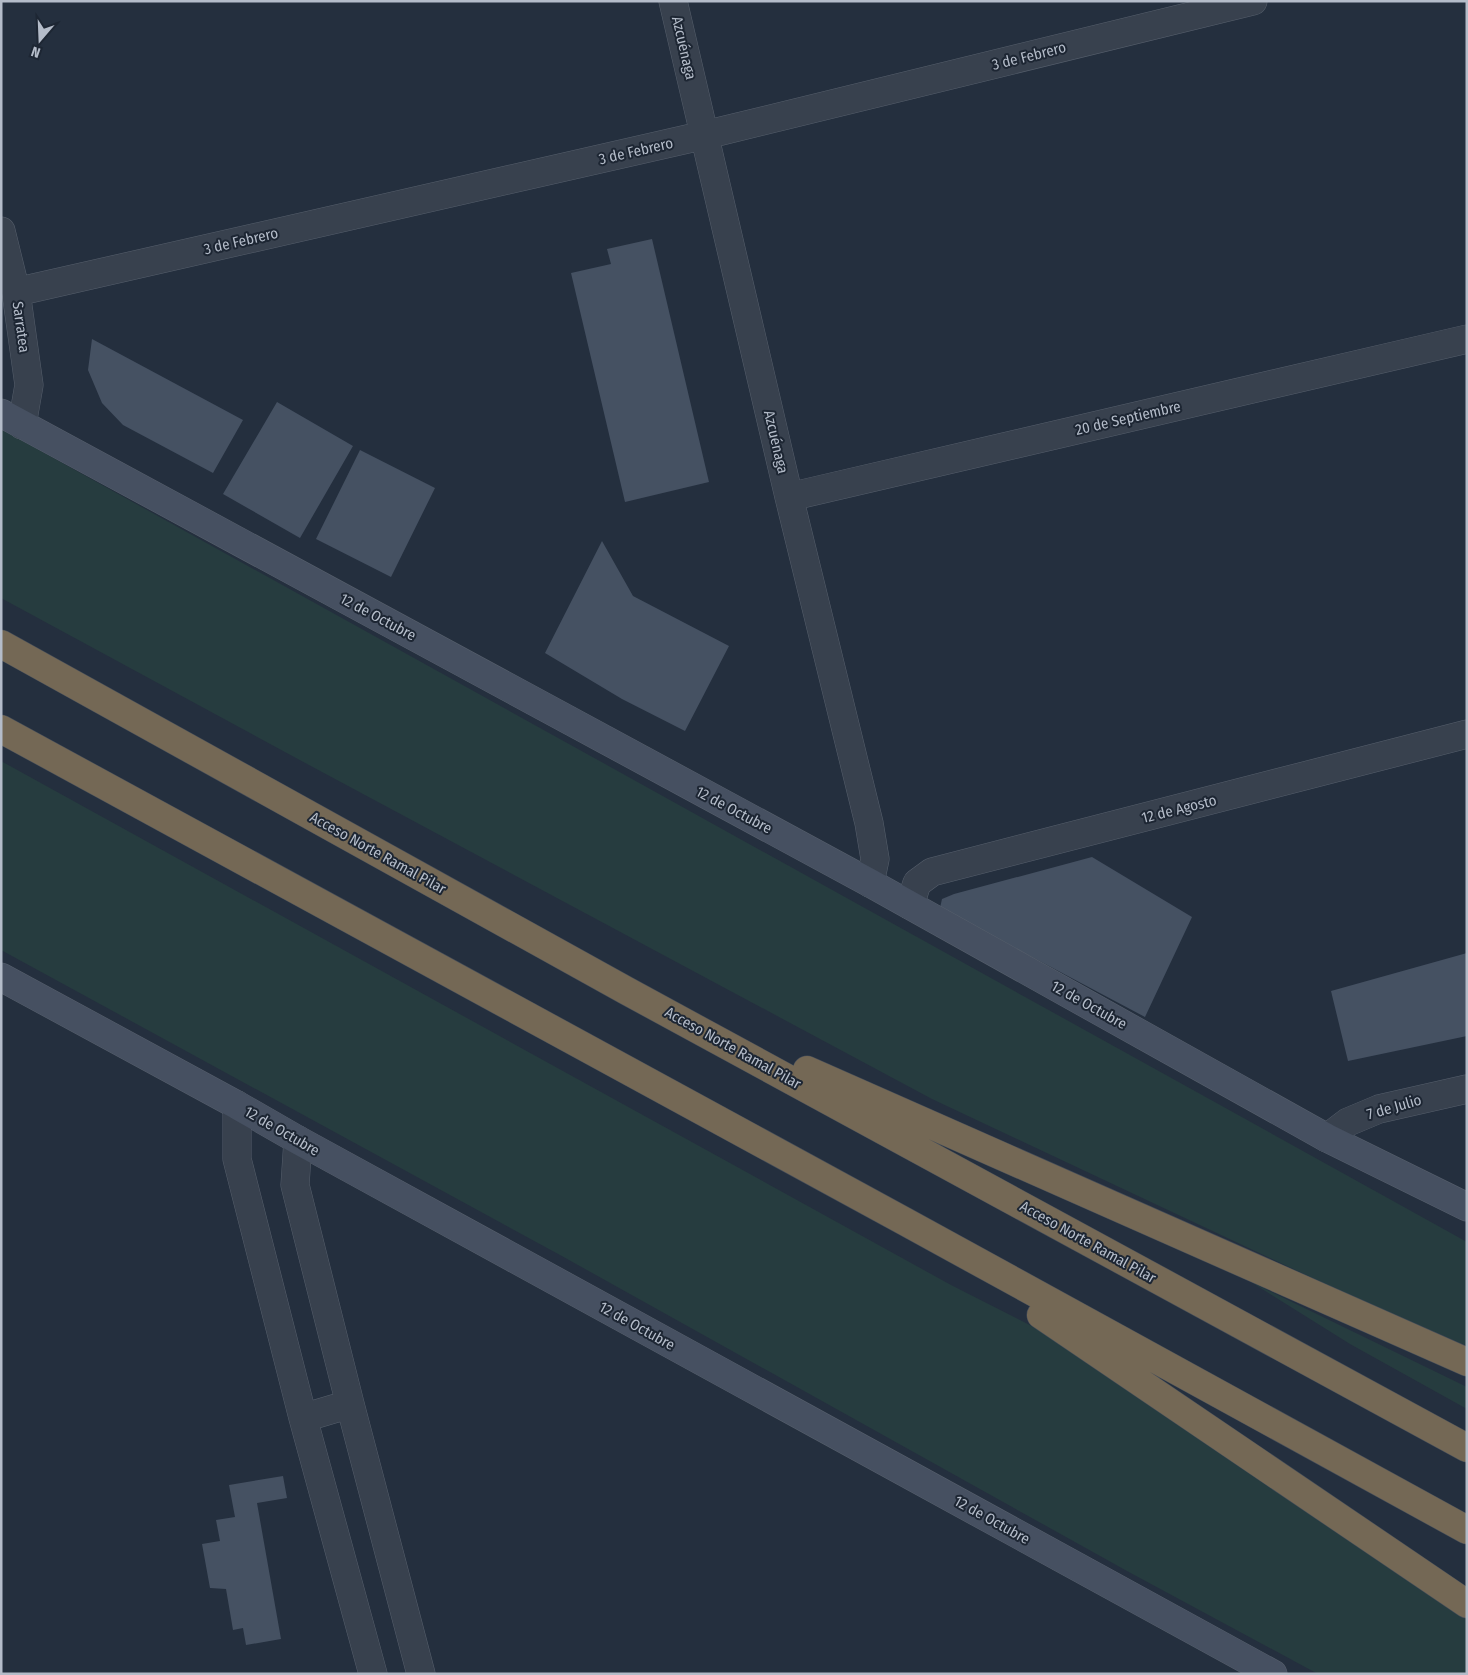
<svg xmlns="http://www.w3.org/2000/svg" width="1468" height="1675" font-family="'Fira Sans Condensed',sans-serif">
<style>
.green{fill:#263c3f}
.building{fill:#455162}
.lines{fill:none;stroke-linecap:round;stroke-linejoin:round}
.street-casing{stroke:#565f6c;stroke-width:29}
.secondary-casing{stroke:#565f6c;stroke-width:29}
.highway-casing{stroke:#434c59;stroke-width:29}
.street{stroke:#38414e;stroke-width:28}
.secondary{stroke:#465061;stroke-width:28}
.highway{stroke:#746855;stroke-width:28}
.labels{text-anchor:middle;stroke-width:4;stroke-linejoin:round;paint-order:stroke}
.street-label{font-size:15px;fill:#b4bcc9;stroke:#1d2633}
</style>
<rect width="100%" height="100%" fill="#242f3e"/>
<path class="green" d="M1,429L1467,1242V1346L1355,1298L932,1099L309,765L1,598Z
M1,761L951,1285L1063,1342L1467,1616V1674H1318L1127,1571L560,1255L1,950Z
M1251,1282L1467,1387V1409L1350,1344Z"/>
<path class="building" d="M652,239L709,482L625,502L571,273L611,264L607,249Z
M92,339L243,420L213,473L123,425L102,403L88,370Z
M277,402L353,446L300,538L223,494Z
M360,450L435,488L391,577L316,539Z
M602,541L633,596L729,646L685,731L622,699L545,653Z
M1092,857L1192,917L1145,1017L940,908L942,899L954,894Z
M1467,953V1036L1348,1061L1331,991Z
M283,1476L287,1498L257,1503L281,1639L246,1645L243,1628L233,1630L226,1589L210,1588L202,1544L220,1541L216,1520L235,1517L229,1485Z"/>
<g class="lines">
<defs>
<path id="street" d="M673,1L789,497L869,823L875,859L870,883
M1,231L16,292L29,385L22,425
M16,292L705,135L1253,1
M789,497L1467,339
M910,905L917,883L932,872L1467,734
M237,1105V1159L303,1418L373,1674
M1327,1138L1348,1122L1379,1109L1467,1089
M298,1140L295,1185L350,1404L421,1674
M303,1418L350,1404"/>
<path id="secondary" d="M1,413L870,883L1327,1138L1467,1207
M1,977L237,1105L298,1140L1273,1674"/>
<path id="highway" d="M1,644L627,991L1467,1448
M1,729L904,1221L1467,1530
M807,1070L1467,1362
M1041,1315L1467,1604"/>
</defs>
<use href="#street" class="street-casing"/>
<use href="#secondary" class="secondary-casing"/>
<use href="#highway" class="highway-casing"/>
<use href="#street" class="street"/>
<use href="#secondary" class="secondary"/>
<use href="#highway" class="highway"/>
</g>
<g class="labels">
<g class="street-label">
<text transform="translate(684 48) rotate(77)" y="5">Azcuénaga</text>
<text transform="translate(1029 56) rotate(-14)" y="5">3 de Febrero</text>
<text transform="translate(636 151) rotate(-13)" y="5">3 de Febrero</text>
<text transform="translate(241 241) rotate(-13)" y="5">3 de Febrero</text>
<text transform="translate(21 327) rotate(82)" y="5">Sarratea</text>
<text transform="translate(1128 418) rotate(-13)" y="5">20 de Septiembre</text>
<text transform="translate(776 442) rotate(77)" y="5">Azcuénaga</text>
<text transform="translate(378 617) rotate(28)" y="5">12 de Octubre</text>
<text transform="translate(1179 809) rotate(-14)" y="5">12 de Agosto</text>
<text transform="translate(734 810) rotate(28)" y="5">12 de Octubre</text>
<text transform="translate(378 853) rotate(29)" y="5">Acceso Norte Ramal Pilar</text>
<text transform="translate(1089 1005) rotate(29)" y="5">12 de Octubre</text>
<text transform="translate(733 1048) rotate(29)" y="5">Acceso Norte Ramal Pilar</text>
<text transform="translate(1394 1107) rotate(-16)" y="5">7 de Julio</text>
<text transform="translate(282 1131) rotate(30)" y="5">12 de Octubre</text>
<text transform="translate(1088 1242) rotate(29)" y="5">Acceso Norte Ramal Pilar</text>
<text transform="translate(637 1326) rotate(29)" y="5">12 de Octubre</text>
<text transform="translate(992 1520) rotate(29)" y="5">12 de Octubre</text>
</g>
</g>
<rect width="1468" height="1675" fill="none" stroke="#b4bcc9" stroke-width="5"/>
<g transform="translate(40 40) rotate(199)" stroke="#1d2633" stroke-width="4" paint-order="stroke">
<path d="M0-4L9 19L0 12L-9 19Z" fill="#b4bcc9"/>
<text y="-8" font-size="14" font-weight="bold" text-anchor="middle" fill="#b4bcc9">N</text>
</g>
</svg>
